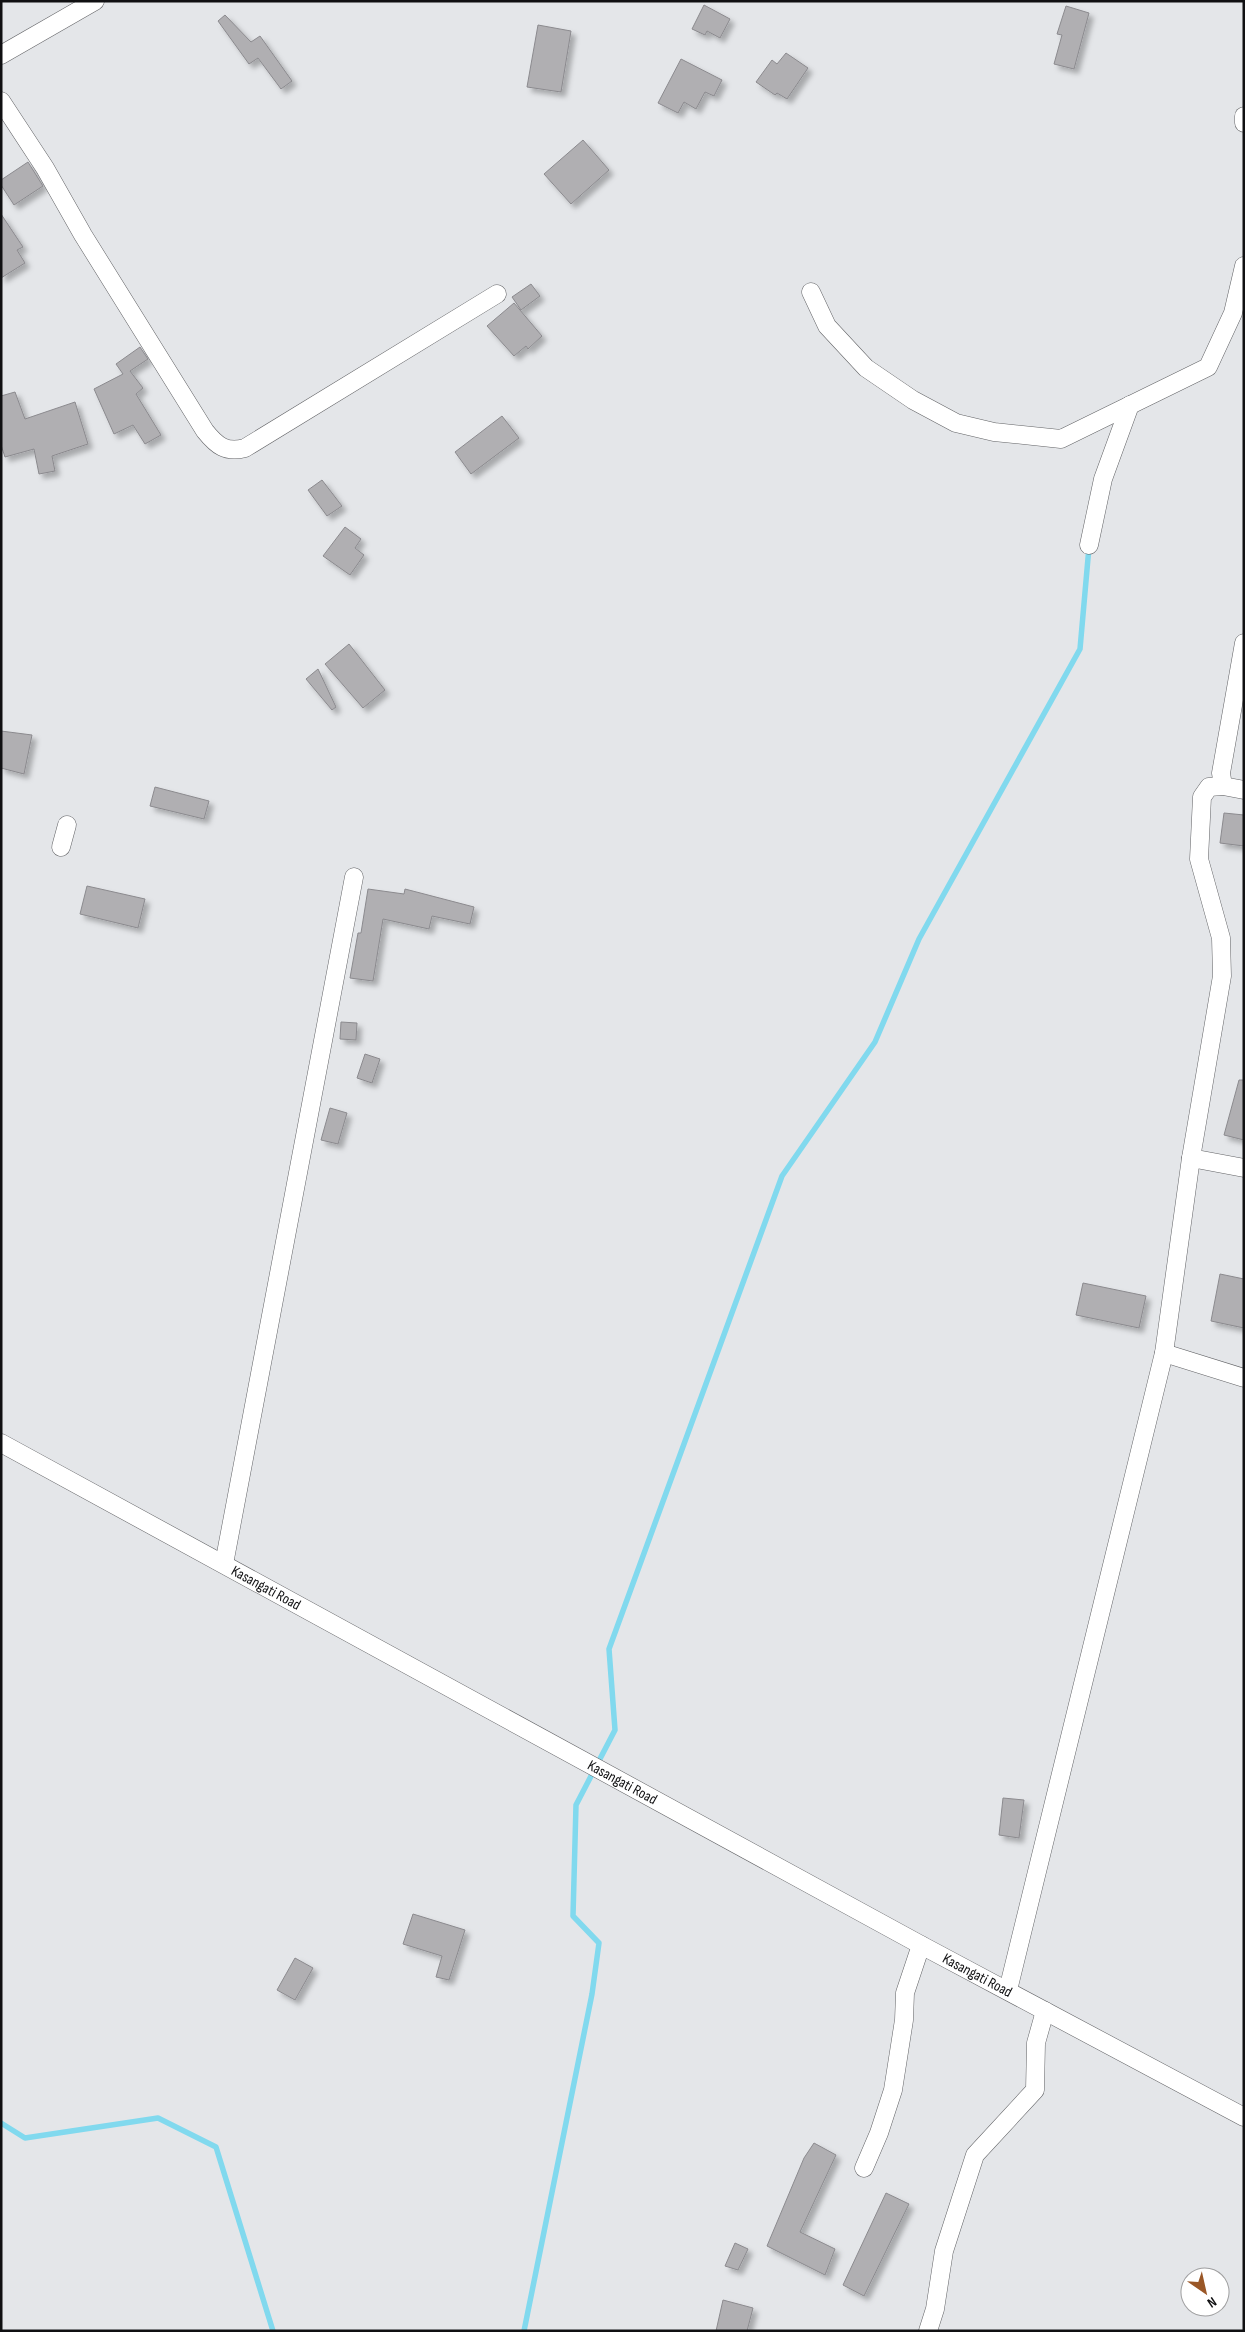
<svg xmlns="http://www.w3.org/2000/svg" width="1245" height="2332" font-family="'Sofia Sans Condensed',sans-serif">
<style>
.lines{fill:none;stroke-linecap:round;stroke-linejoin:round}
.stream{stroke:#81d9ee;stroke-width:5.5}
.building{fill:#b0afb2;stroke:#8b8a8e;filter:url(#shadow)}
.minor-casing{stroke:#626366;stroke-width:19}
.minor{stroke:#fff;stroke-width:18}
.labels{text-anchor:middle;stroke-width:4.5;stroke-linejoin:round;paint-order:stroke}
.street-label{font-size:15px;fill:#101012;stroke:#fff}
</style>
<defs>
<filter id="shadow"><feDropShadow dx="4.5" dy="4.5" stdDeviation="2.5" flood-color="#0004"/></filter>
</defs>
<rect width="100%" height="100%" fill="#e4e6e9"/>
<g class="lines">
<path class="stream" d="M1,2123L25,2138L158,2118L216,2147L273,2331
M524,2331L592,1994L599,1943L573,1916L576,1805L615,1730L609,1649L782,1176L875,1042L919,939L1080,649L1089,547"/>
</g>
<path class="building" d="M704,5L730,19L720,38L707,31L705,35L692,29Z
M1066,6L1089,13L1074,69L1054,64L1062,35L1057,34Z
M225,15L251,42L260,36L292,81L281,89L258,58L249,64L218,21Z
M538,25L571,31L561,92L527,87Z
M786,53L808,68L787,99L777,93L775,95L756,82L772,60L777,64Z
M681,59L722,80L714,96L705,92L696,109L684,102L678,113L658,103Z
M583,140L609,170L571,204L544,174Z
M28,162L43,186L14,205L1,185V180Z
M1,214L23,247L17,250L25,263L1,278Z
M531,284L540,296L521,310L512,297Z
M514,303L542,336L528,349L526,346L514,356L487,326Z
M140,347L148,359L130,371L143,388L136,394L161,435L145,444L133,425L114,434L94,389L123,374L116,364Z
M15,392L25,419L75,402L88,444L52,456L55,471L39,474L34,449L5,457L1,445V396Z
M502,416L519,438L471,474L455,452Z
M322,480L342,506L327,516L308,490Z
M345,527L361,539L355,548L364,555L350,575L323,556Z
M349,644L385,690L363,708L325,664Z
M318,669L336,707L332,710L306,679Z
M1,731L32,735L24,774L1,768Z
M155,787L209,801L204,819L150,806Z
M1224,813L1244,815V846L1220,843Z
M87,886L145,899L138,928L80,914Z
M368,889L404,894L405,889L474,907L470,924L432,916L429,929L383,919L373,981L350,978L358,933H361Z
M341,1022L357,1023L356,1040L340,1039Z
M365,1054L380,1059L372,1083L357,1078Z
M1239,1080H1244V1140L1224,1135Z
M330,1108L347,1113L338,1144L321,1140Z
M1220,1274L1244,1279V1328L1211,1321Z
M1083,1283L1146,1296L1139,1328L1076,1315Z
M1003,1798L1024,1800L1019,1838L999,1835Z
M413,1914L465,1930L449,1980L436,1977L442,1956L403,1944Z
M295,1958L313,1968L295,2000L277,1990Z
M814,2143L836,2155L800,2232L835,2249L825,2275L767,2246L804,2158Z
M886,2193L909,2204L864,2296L843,2285Z
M735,2243L748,2249L738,2270L725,2266Z
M723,2300L753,2308L747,2331H716Z"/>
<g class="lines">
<defs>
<g id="minor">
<path d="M1,55L95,1"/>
<path d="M1,101L45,168L83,235L205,431C217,446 226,453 245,448L497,294"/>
<path d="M1244,116V123"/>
<path d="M811,292L827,326L866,368L913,400L956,423L994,432L1061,439L1208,367L1233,313L1244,266"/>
<path d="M1089,545L1103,479L1130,405"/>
<path d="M1223,786L1221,773L1244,643"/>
<path d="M61,847L67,825"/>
<path d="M1191,1158L1244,1168"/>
<path d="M1164,1353L1244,1378"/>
<path id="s1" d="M1,1443L921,1945L1244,2117"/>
<path d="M224,1564L354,877"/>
<path d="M1008,1990L1164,1353L1191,1158L1222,976L1221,938L1199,859L1202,797L1209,787L1223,786L1244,790"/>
<path d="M864,2168L879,2133L893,2090L904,2020L905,1993L921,1945"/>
<path d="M928,2331L935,2309L944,2251L975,2155L1035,2090L1036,2043L1045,2011"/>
</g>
</defs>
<use href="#minor" class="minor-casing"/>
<use href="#minor" class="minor"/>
</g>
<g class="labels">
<g class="street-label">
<text dy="5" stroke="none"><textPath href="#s1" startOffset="302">Kasangati Road</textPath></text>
<text dy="5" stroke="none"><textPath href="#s1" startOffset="708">Kasangati Road</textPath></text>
<text dy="5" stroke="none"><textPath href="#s1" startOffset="1112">Kasangati Road</textPath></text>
</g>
</g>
<rect width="1245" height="2332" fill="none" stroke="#101012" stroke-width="5"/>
<g transform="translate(1205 2292) rotate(146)"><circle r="24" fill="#ffffff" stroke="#9f9fa0"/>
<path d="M0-4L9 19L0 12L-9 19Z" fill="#9a5727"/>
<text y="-8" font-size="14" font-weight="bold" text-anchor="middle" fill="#101012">N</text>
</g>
</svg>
